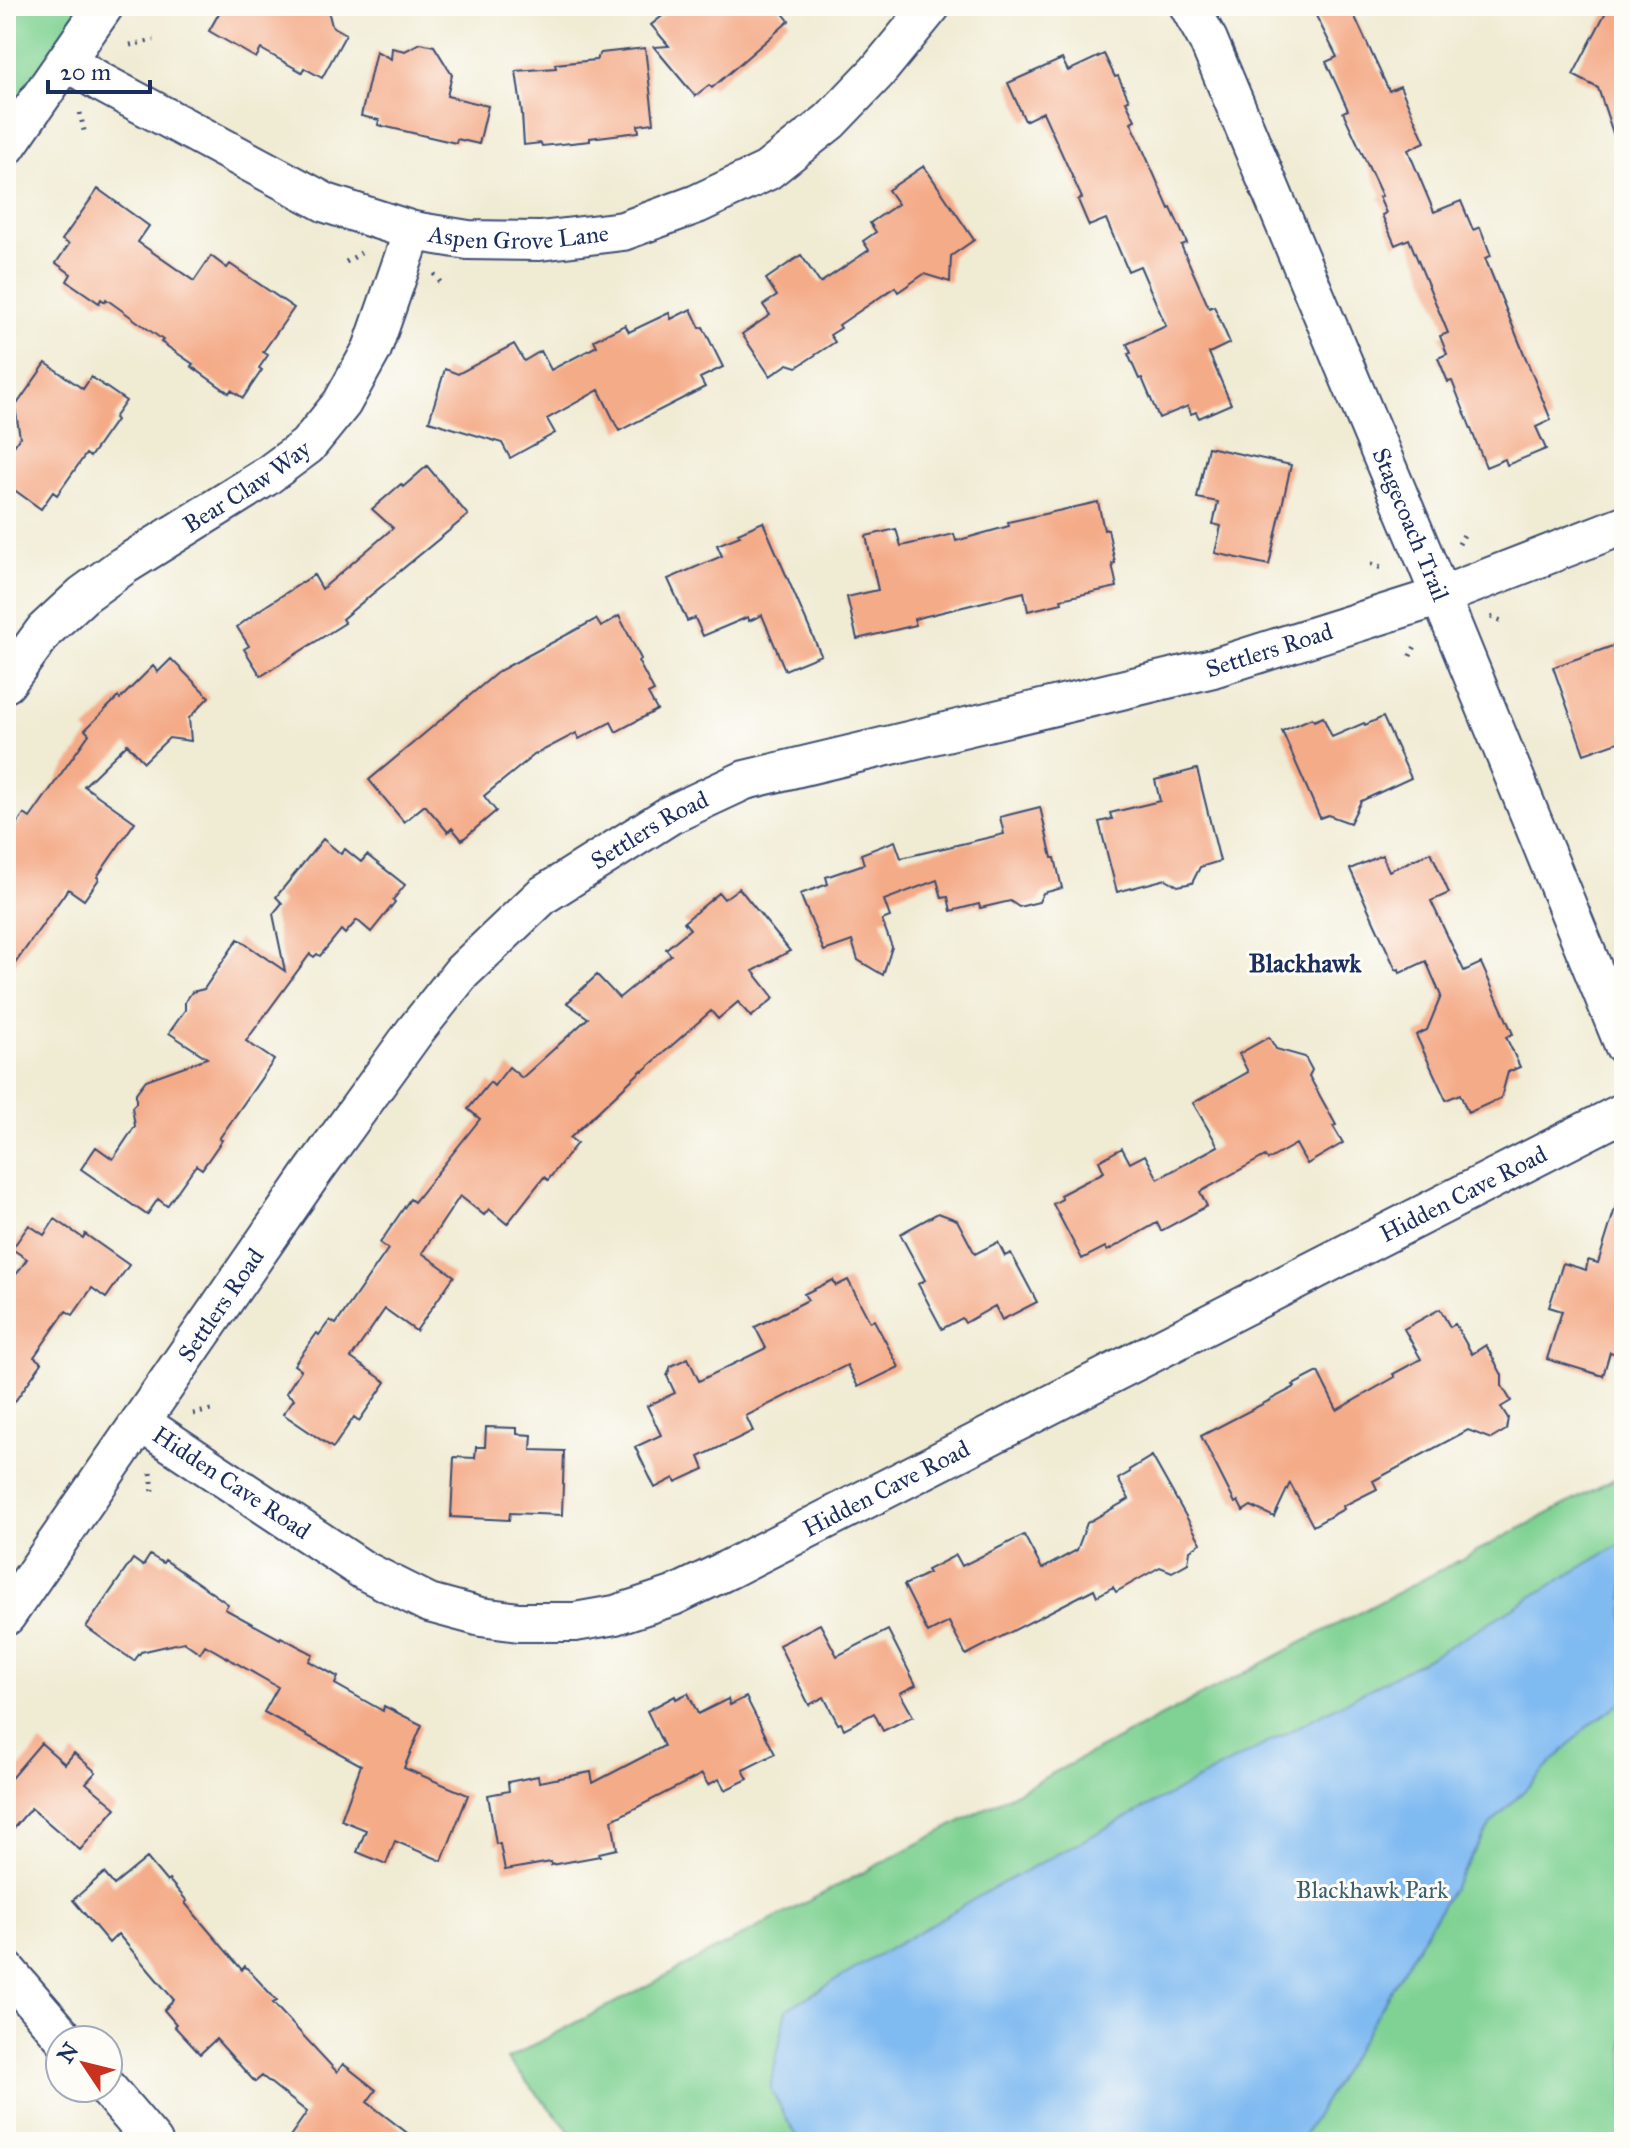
<svg xmlns="http://www.w3.org/2000/svg" width="1630" height="2148" font-family="'IM FELL Great Primer',serif">
<style>
.green{fill:#7fd293;stroke:#4d8078;stroke-width:2}
.water{fill:#7fbaf1;stroke:#4d74a8;stroke-width:2}
.building{fill:#f4ab88}
.lines{fill:none;stroke-linecap:round;stroke-linejoin:round}
.street-casing{stroke:#3b4b70;stroke-width:42}
.path{stroke:#3b4b70;stroke-width:5;stroke-dasharray:2 6;stroke-linecap:butt}
.street{stroke:#fff;stroke-width:38}
.labels{text-anchor:middle;stroke-width:6;stroke-linejoin:round;paint-order:stroke}
.street-label{font-size:24px;fill:#1b2f5e;stroke:#fdfcf7}
.park-label{font-size:24px;fill:#39606e;stroke:#fdfcf7}
.neighbourhood-label{font-size:26px;font-weight:bold;fill:#1b2f5e;stroke:#fdfcf7}
</style>
<rect width="100%" height="100%" fill="#fdfcf7"/>
<filter id="ink" filterUnits="userSpaceOnUse"><feTurbulence type="fractalNoise" baseFrequency=".0125" numOctaves="2"/><feDisplacementMap in="SourceGraphic" scale="16" xChannelSelector="R" yChannelSelector="G"/><feConvolveMatrix kernelMatrix="1 2 1 2 8 2 1 2 1" color-interpolation-filters="sRGB"/></filter>
<filter id="wash" filterUnits="userSpaceOnUse"><feTurbulence type="fractalNoise" baseFrequency=".006" numOctaves="4" result="noise"/><feDisplacementMap in="SourceGraphic" scale="32" xChannelSelector="R" yChannelSelector="G"/><feGaussianBlur stdDeviation="1.8" result="paint"/><feColorMatrix in="noise" values="0 0 0 0 0 0 0 0 0 0 0 0 0 0 0 0 0 1.4 0 .05"/><feComposite in="paint" operator="in"/></filter>
<g filter="url(#wash)">
<rect width="100%" height="100%" fill="#f0ebd3"/>
<path class="green" d="M6,6H103L6,147Z
M1624,1474V2142H579L507,2059Z"/>
<path class="water" d="M1624,1542V1700L1587,1727L1491,1824L1300,2142H799L770,2088L787,2009L993,1888L1432,1656Z"/>
<g id="blocks">
<path class="building" d="M223,6H327L332,26L346,34L322,78L304,68L302,72L261,49L256,58L209,31Z
M675,6H777L789,21L712,88L709,85L695,96L654,47L669,46L651,25Z
M1311,6H1350L1389,91L1400,86L1425,142L1408,150L1434,212L1461,201L1473,230L1480,227L1491,256L1485,258L1551,420L1536,427L1546,449L1507,465L1505,459L1486,467L1452,381L1448,382L1438,358L1447,354L1440,336L1448,333L1409,239L1395,245L1382,215L1386,213L1379,197L1382,196L1343,112L1348,110L1326,62L1337,57Z
M1609,6H1624V150L1619,151L1598,88L1573,75Z
M420,43L434,46L452,75L447,96L488,106L479,144L457,139L456,143L378,125L379,120L361,116L376,51L391,59L392,48L405,51Z
M645,48L654,123L638,125L639,132L590,138V141L542,146L541,143L524,145L522,114L516,71L556,68L555,64L596,60L601,53Z
M1104,54L1115,77L1118,76L1129,100L1126,101L1135,120L1131,122L1169,209L1171,208L1187,243L1181,245L1209,308L1214,306L1230,343L1209,353L1231,404L1199,418L1196,412L1191,414L1188,406L1159,418L1142,378L1139,379L1128,354L1131,353L1127,344L1166,326L1140,266L1128,271L1106,219L1089,226L1078,200L1082,198L1043,112L1025,121L1008,83L1062,59L1068,71Z
M924,166L974,240L951,256L950,282L924,274L898,292L895,287L839,325L841,328L830,335L835,342L797,367L788,364L770,376L742,334L770,315L763,305L777,296L766,279L801,255L820,283L869,250L863,241L876,232L870,223L898,204L888,190Z
M98,189L149,226L138,242L194,281L211,256L227,268L230,264L294,308L263,352L268,355L259,368L262,370L243,398L231,390L229,393L191,366L193,364L161,342L163,340L106,299L105,302L101,299L99,303L67,281L71,274L56,263L69,244L62,240Z
M691,309L700,328L703,327L723,367L700,378L705,387L619,431L599,390L547,419L555,433L510,458L502,443L429,421L445,369L458,374L514,344L524,361L541,351L551,370L597,346L594,340L625,325L629,332L669,313L671,319Z
M46,363L83,389L91,377L126,401L114,418L116,420L90,457L86,454L57,495L53,492L41,509L6,484V458L20,437L15,407Z
M1208,447L1291,465L1269,565L1215,553L1221,526L1213,524L1218,502L1197,498Z
M427,466L468,515L342,619L345,623L261,676L244,649L249,646L237,627L261,609L314,575L322,589L393,528L372,509L401,484L403,487Z
M1098,502L1104,530L1108,529L1115,563L1112,564L1117,587L1061,599L1062,603L1028,611L1024,592L914,619L916,625L857,639L847,597L878,590L866,536L896,529L901,546L954,534L956,541L1009,526L1008,522Z
M763,522L821,655L785,670L762,615L749,621L748,617L703,636L695,618L687,621L668,579L722,556L717,545L740,536L738,533Z
M619,616L641,659L638,661L654,691L648,694L657,710L616,732L611,722L579,739L576,733L534,755L484,796L496,811L462,840L452,828L448,832L425,805L404,822L369,780L499,671L596,619L601,627Z
M1624,642V740L1584,754L1553,667Z
M171,659L209,697L189,718L191,741L169,738L144,762L127,744L84,786L135,822L97,877L99,879L84,900L68,889L6,976V840L24,814L30,818L89,734L85,730L118,697L120,699L153,666L158,672Z
M1323,717L1332,737L1364,723L1365,725L1383,717L1411,778L1361,801L1350,823L1328,815L1320,818L1282,731L1312,718L1314,721Z
M1197,769L1220,861L1200,867L1192,883L1178,886L1166,879L1117,892L1099,822L1112,819L1110,813L1160,801L1155,780Z
M1040,807L1052,858H1055L1062,888L1043,893L1039,902L1019,907L1010,901L980,908L979,904L951,911L948,897L942,898L937,880L884,900L890,917L882,920L892,947L883,975L858,960L852,941L824,951L800,894L828,884L826,877L864,864L861,854L895,841L901,858L1004,834L1000,817Z
M323,839L341,854L345,849L361,862L367,855L405,885L393,900L395,902L371,932L357,920L345,934L341,930L320,956L317,954L314,957L310,954L246,1041L274,1060L219,1139L222,1140L202,1169L196,1165L167,1206L158,1199L147,1215L81,1169L96,1147L113,1159L135,1126L132,1107L136,1103V1093L146,1080L207,1058L169,1033L185,1010V1002L192,992L204,989L238,939L285,971L273,914L282,903L276,897Z
M1431,852L1449,893L1431,901L1464,971L1481,963L1513,1034L1506,1037L1520,1067L1508,1072L1501,1098L1468,1113L1460,1094L1446,1100L1416,1035L1427,1030L1441,996L1426,961L1400,973L1399,969L1396,970L1350,869L1382,855L1389,871Z
M739,888L790,951L753,971L774,998L751,1017L738,1002L718,1019L711,1011L643,1071L642,1070L570,1138L577,1143L548,1180L544,1177L507,1224L489,1209L484,1215L460,1196L422,1253L454,1276L416,1331L385,1309L351,1358L386,1382L359,1421L354,1417L333,1448L283,1414L294,1399L286,1393L301,1370L294,1365L317,1333L319,1335L330,1320L336,1324L388,1249L380,1243L410,1199L414,1202L480,1119L468,1109L490,1082L494,1086L509,1067L522,1078L588,1018L567,1003L597,975L619,998L671,955L666,949L690,929L684,922L719,893L724,899Z
M1269,1037L1276,1049L1305,1057L1312,1070L1309,1076L1336,1125L1333,1126L1343,1143L1307,1164L1296,1144L1268,1160L1265,1156L1200,1192L1207,1206L1161,1231L1157,1223L1107,1251L1105,1247L1082,1259L1053,1204L1062,1199L1060,1195L1104,1172L1099,1161L1122,1148L1130,1163L1145,1155L1158,1179L1218,1146L1193,1103L1248,1072L1239,1054Z
M1618,1199L1624,1200V1356L1610,1352L1603,1376L1547,1359L1562,1311L1549,1307L1563,1263L1586,1270L1588,1260L1598,1263Z
M938,1213L957,1220L975,1254L998,1242L1005,1256L1011,1253L1037,1302L1002,1320L995,1306L965,1323L962,1318L942,1329L918,1284L925,1280L900,1234Z
M55,1219L83,1238L85,1234L129,1265L106,1298L92,1288L73,1315L66,1311L34,1357L42,1363L6,1414V1289L27,1259L12,1249L29,1225L44,1235Z
M833,1280L836,1286L848,1280L870,1322L874,1320L899,1367L858,1387L847,1365L746,1416L753,1431L699,1457L704,1469L676,1482L674,1478L655,1488L635,1447L661,1435L647,1406L675,1393L667,1376L671,1366L688,1358L699,1381L766,1348L755,1327L808,1300L804,1294Z
M1440,1309L1450,1327L1455,1324L1472,1354L1486,1345L1502,1375V1386L1511,1401L1501,1407L1508,1418L1506,1430L1491,1439L1468,1430L1373,1481L1377,1489L1343,1506L1344,1509L1313,1526L1290,1483L1274,1517L1251,1506L1243,1511L1238,1501L1235,1503L1201,1436L1295,1387L1293,1385L1318,1372L1337,1410L1395,1377L1393,1374L1421,1359L1404,1329Z
M486,1427L517,1428V1434L532,1435L531,1450L564,1451L562,1515L510,1513L509,1520L451,1517L454,1457L475,1458L476,1447H485Z
M1152,1456L1201,1543L1190,1550L1188,1563L1172,1572L1160,1567L1116,1592L1113,1587L1097,1596L1094,1589L966,1655L949,1622L928,1633L904,1585L929,1573L927,1570L956,1555L962,1566L1024,1535L1042,1569L1077,1550L1087,1523L1129,1499L1118,1479L1130,1472L1129,1470Z
M150,1555L163,1563L165,1560L228,1604L225,1609L280,1639L281,1637L313,1654L309,1661L338,1677L335,1684L383,1711L384,1706L422,1725L404,1768L468,1795L442,1861L395,1841L386,1864L357,1852L366,1830L341,1820L361,1765L264,1712L278,1687L205,1645L200,1653L184,1642L141,1652L134,1661L86,1627L133,1559L143,1566Z
M820,1624L837,1656L888,1630L916,1685L900,1693L913,1716L883,1731L874,1713L844,1729L841,1723L838,1724L824,1697L809,1705L779,1645Z
M688,1693L698,1714L728,1699L730,1705L746,1697L775,1754L743,1770L748,1779L725,1790L719,1779L708,1785L702,1774L612,1820L617,1849L599,1853L600,1856L551,1865V1862L505,1870L500,1844H496L488,1795L509,1791L508,1782L538,1776L539,1782L591,1772L593,1783L664,1746L647,1711L675,1696L676,1699Z
M41,1743L65,1764L74,1753L96,1772L86,1783L116,1808L80,1850L31,1808L6,1837V1784Z
M147,1858L167,1882L169,1880L187,1901L185,1903L242,1970L245,1966L277,2001L273,2003L337,2072L343,2064L376,2090L367,2102L419,2142H286L307,2112L262,2076L255,2082L216,2039L200,2054L174,2026L176,2024L164,2010L174,2000L118,1934L109,1943L73,1900L104,1873L114,1885Z"/>
</g>
</g>
<g filter="url(#ink)">
<use href="#blocks" fill-opacity="0" stroke="#3b4b70" stroke-width="2"/>
<g class="lines">
<defs>
<g id="street">
<path id="s1" d="M1189,6L1208,40L1424,556L1624,1045"/>
<path id="s2" d="M66,61L102,83L326,203L413,231L468,240L540,241L623,231L697,204L767,171L830,121L877,72L931,6"/>
<path d="M6,147L104,6"/>
<path id="s3" d="M6,683L45,630L83,595L123,566L264,478L307,446L342,403L372,349L413,231"/>
<path id="s4" d="M140,1422L363,1570L429,1603L481,1617L519,1622H575L615,1615L673,1596L727,1570L1624,1112"/>
<path id="s5" d="M6,1616L313,1172L415,1031L462,972L543,895L670,815L745,780L1213,668L1441,596L1624,525"/>
<path d="M6,1970L66,2040"/>
<path d="M107,2088L153,2142"/>
</g>
</defs>
<use href="#street" class="street-casing"/>
<path class="path" d="M130,45L154,40
M80,113L85,135
M346,262L361,253
M434,274L443,286
M1459,544L1466,531
M1371,564L1384,569
M1491,617L1504,622
M1410,656L1416,644
M193,1414L211,1410
M151,1473L153,1492"/>
<use href="#street" class="street"/>
</g>
</g>
<g class="labels">
<g class="street-label">
<text dy="8" stroke="none"><textPath href="#s2" startOffset="494">Aspen Grove Lane</textPath></text>
<text dy="8" stroke="none"><textPath href="#s3" startOffset="314">Bear Claw Way</textPath></text>
<text dy="8" stroke="none"><textPath href="#s1" startOffset="564">Stagecoach Trail</textPath></text>
<text dy="8" stroke="none"><textPath href="#s5" startOffset="1674">Settlers Road</textPath></text>
<text dy="8" stroke="none"><textPath href="#s5" startOffset="1026">Settlers Road</textPath></text>
<text dy="8" stroke="none"><textPath href="#s4" startOffset="1478">Hidden Cave Road</textPath></text>
<text dy="8" stroke="none"><textPath href="#s5" startOffset="378">Settlers Road</textPath></text>
<text dy="8" stroke="none"><textPath href="#s4" startOffset="110">Hidden Cave Road</textPath></text>
<text dy="8" stroke="none"><textPath href="#s4" startOffset="830">Hidden Cave Road</textPath></text>
</g>
<g class="park-label">
<text x="1372" y="1898">Blackhawk Park</text>
</g>
<g class="neighbourhood-label">
<text x="1305" y="972">Blackhawk</text>
</g>
</g>
<rect width="1630" height="2148" fill="none" stroke="#fdfcf7" stroke-width="32"/>
<g transform="translate(84 2064) rotate(305)"><circle r="38" fill="#fdfcf7" stroke="#a3aaba" stroke-width="2"/>
<path d="M0-6L14 30L0 20L-14 30Z" fill="#c8321e"/>
<text y="-12" font-size="22" font-weight="bold" text-anchor="middle" fill="#1b2f5e">N</text>
</g>
<path d="M48 80v12h102v-12" fill="none" stroke="#1b2f5e" stroke-width="4"/>
<text x="60" y="80" font-size="24" fill="#1b2f5e" stroke="#fdfcf7" stroke-width="6" paint-order="stroke">20 m</text>
</svg>
